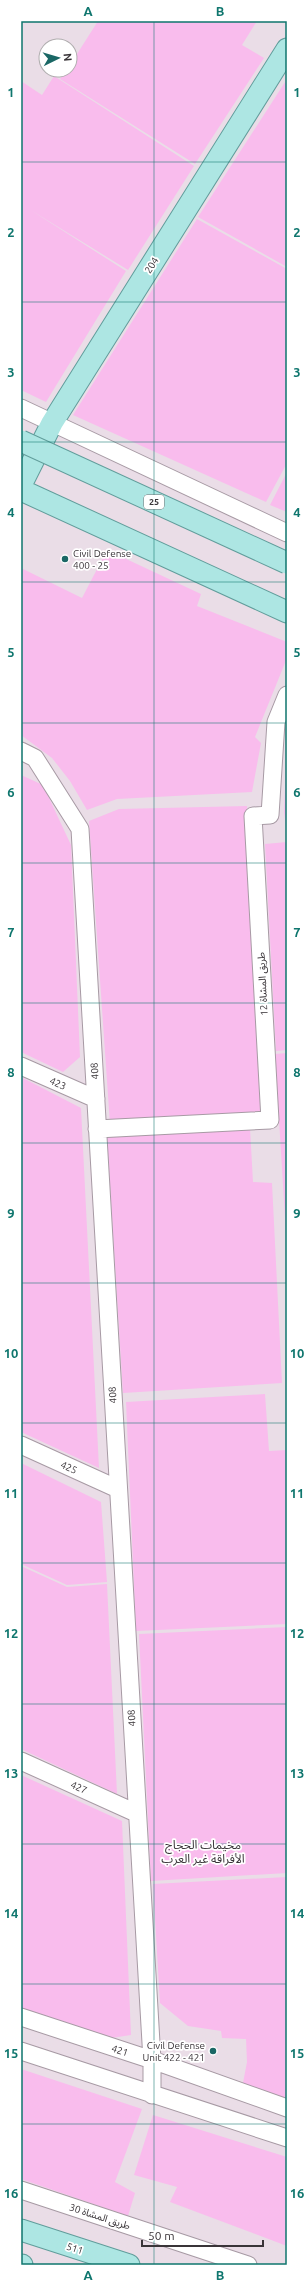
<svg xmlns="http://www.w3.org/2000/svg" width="308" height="2286" font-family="Ubuntu,'Noto Sans Arabic',sans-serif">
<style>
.green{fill:#f9bced}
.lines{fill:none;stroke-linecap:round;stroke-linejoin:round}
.minor-casing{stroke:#a79aa4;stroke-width:19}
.major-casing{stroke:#619d9b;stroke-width:23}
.minor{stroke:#fff;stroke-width:17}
.major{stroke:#ade6e3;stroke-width:21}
.major-bridge-casing{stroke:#619d9b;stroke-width:23;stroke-linecap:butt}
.major-bridge{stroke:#ade6e3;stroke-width:21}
.grid{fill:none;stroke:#0f766e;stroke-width:1;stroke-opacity:0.55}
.poi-dot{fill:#1a6765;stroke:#fff;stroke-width:1.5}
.labels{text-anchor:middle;stroke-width:3.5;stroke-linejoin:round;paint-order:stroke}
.shield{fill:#fff;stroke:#747174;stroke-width:1}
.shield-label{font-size:9px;font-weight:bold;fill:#393438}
.street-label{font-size:10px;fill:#393438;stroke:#fff}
.poi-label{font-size:10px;fill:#393438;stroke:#fff;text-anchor:start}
.quarter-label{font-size:12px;fill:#393438;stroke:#fff}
.neatline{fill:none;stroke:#0f766e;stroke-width:1.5}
.grid-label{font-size:13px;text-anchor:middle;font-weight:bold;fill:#0f766e}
</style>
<rect width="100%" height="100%" fill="#eadde7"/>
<path class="green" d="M98,21H257L242,45L264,58L195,164L60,79L66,70H70V65Z
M54,76L194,166L128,270L29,209L126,271L46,402L21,390V81L42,95Z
M287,79V267L198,217Z
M197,219L287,269V463L266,502L73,415Z
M287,472V512L270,505Z
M107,550L201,594L197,606L287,642V658L255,737L261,743L252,792L117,799L87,810L70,781L52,758L21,735V568L82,598Z
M287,741V834L284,812Z
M21,775L43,785L71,845L80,1057L63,1072L21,1052Z
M247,806L265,1117L110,1124L89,821L119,809Z
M287,842V1050L276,1051L265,844Z
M287,1053V1250L275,1054Z
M21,1077L81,1108L99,1468L21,1432Z
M250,1128L253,1182L272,1183L282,1383L123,1393L107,1136Z
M265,1394L269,1451L287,1450V1624L136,1631L126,1402Z
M21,1463L101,1502L107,1582L67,1585L21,1564Z
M21,1566L67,1587L107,1584L117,1794L21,1749Z
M287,1627V1873L151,1881L139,1634Z
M21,1775L122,1821L131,2035L98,2040L21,2014Z
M287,1877V2105L242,2088L247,2062L246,2039L222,2038L221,2031L188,2026L160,2003L153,1884Z
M21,2069L142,2109L115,2182L135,2193L128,2216L21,2179Z
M153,2115L287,2157V2246L170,2202L177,2187L134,2175Z"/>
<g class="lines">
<defs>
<path id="minor" d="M21,408L287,533
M21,751L35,758L80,829L152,2060V2095
M21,1066L96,1099
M97,1129L270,1120L253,816L270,815L276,722L287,695
M21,1445L118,1489
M21,1761L136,1813
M21,2017L152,2060L287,2108
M21,2051L287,2138
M21,2190L248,2265"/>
<path id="major" d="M21,485L52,423L287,49
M21,490L287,612
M21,2230L129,2265
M21,2265H22"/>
</defs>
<use href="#minor" class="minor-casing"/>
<use href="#major" class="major-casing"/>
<use href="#minor" class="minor"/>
<use href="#major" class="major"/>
<defs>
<path id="major-bridge" d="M21,441L287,563"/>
</defs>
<use href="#major-bridge" class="major-bridge-casing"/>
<use href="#major-bridge" class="major-bridge"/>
</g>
<path class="grid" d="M154,21V2265M21,162H287M21,302H287M21,442H287M21,582H287M21,723H287M21,863H287M21,1003H287M21,1143H287M21,1283H287M21,1423H287M21,1563H287M21,1704H287M21,1844H287M21,1984H287M21,2124H287"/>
<g class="poi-dot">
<circle cx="65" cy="559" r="4"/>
<circle cx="213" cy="2051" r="4"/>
</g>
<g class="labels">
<rect class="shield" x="144" y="495" width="20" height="14" rx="3"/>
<g class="shield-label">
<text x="154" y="505">25</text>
</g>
<g class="street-label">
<text transform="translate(151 265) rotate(-58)" y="4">204</text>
<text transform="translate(262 984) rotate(-93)" y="4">طريق المشاة 12</text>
<text transform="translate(94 1071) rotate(-93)" y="4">408</text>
<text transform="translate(58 1083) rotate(24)" y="4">423</text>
<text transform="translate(112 1395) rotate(-93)" y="4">408</text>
<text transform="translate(69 1467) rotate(24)" y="4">425</text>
<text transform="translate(131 1718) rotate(-93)" y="4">408</text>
<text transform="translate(79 1787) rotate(24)" y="4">427</text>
<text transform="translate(120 2050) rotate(18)" y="4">421</text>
<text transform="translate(100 2216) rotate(18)" y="4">طريق المشاة 30</text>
<text transform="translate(75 2248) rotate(18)" y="4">511</text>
</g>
<g class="poi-label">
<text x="73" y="557">Civil Defense<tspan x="73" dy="12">400 - 25</tspan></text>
<text x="205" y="2049" text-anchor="end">Civil Defense<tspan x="205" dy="12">Unit 422 - 421</tspan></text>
</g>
<g class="quarter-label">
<text x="203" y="1849">مخيمات الحجاج<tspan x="203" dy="14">الأفراقة غير العرب</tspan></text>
</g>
</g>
<rect width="308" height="2286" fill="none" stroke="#ffffff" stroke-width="44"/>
<g transform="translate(58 58) rotate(85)"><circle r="19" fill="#ffffff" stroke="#b0aeaf"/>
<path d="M0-3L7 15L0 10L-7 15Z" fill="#1a6765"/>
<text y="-6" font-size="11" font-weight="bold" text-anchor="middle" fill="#393438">N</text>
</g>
<path d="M142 2240v6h121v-6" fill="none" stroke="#393438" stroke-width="2"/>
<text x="148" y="2240" font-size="12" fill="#393438" stroke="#ffffff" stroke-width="3" paint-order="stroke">50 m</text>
<rect x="22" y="22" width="264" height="2242" class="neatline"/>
<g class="grid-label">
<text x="88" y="16">A</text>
<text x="220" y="16">B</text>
<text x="11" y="97">1</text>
<text x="297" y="97">1</text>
<text x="11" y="237">2</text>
<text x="297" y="237">2</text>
<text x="11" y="377">3</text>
<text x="297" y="377">3</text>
<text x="11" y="517">4</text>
<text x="297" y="517">4</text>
<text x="11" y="657">5</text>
<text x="297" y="657">5</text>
<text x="11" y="797">6</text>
<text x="297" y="797">6</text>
<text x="11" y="937">7</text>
<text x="297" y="937">7</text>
<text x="11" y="1077">8</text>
<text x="297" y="1077">8</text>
<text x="11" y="1218">9</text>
<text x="297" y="1218">9</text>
<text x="11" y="1358">10</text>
<text x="297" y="1358">10</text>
<text x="11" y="1498">11</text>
<text x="297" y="1498">11</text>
<text x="11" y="1638">12</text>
<text x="297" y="1638">12</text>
<text x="11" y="1778">13</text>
<text x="297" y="1778">13</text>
<text x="11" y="1918">14</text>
<text x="297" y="1918">14</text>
<text x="11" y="2058">15</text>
<text x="297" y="2058">15</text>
<text x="11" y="2198">16</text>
<text x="297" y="2198">16</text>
<text x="88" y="2280">A</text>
<text x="220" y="2280">B</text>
</g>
</svg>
